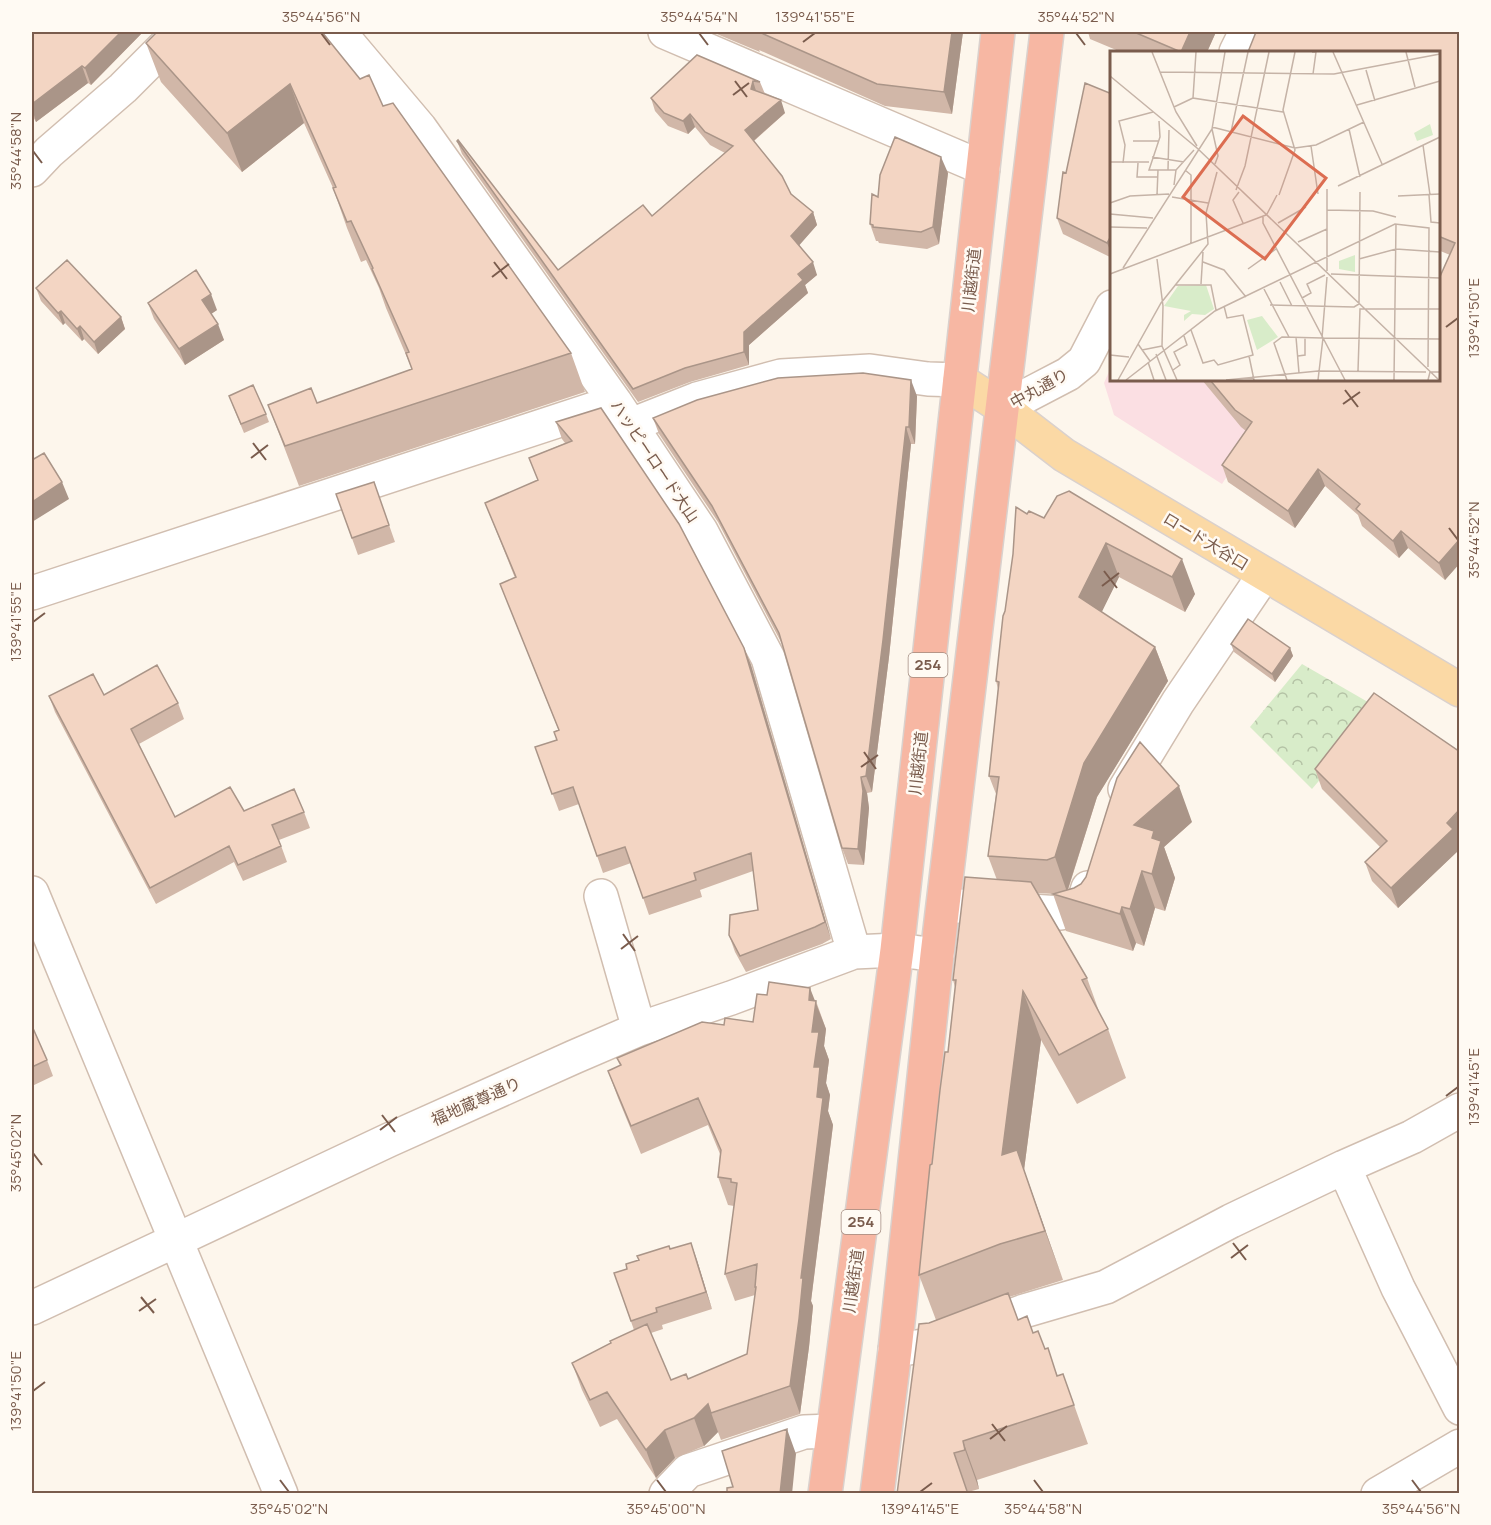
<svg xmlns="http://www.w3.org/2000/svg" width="1491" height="1525" font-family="Manrope,'Noto Sans JP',sans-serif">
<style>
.medical{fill:#fbdfe3}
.forest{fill:url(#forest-crowns)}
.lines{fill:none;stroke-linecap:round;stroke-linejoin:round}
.minor-casing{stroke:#d1beb0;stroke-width:36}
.major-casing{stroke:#dad1cd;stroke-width:36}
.highway-casing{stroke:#dad1cd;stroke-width:36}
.minor{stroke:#fff;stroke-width:33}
.major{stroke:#fbd9a5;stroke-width:33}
.highway{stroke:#f7b7a3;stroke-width:33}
.wall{fill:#d1b7a8}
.shaded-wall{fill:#aa9588}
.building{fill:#f3d5c3;stroke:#aa9588;stroke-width:1.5}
.ticks{fill:none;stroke:#7a5c4d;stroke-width:2}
.labels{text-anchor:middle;stroke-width:5;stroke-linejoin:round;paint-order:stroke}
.shield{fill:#fffaf3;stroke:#a28b7f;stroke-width:1.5}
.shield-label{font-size:15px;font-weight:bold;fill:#7a5c4d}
.street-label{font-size:16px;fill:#7a5c4d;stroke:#fffaf3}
.inset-road{fill:none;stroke:#c5b3a7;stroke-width:1.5}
.view{fill:#dc6d51;fill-opacity:0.15;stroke:#dc6d51;stroke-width:3}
.inset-edge{fill:none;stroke:#7a5c4d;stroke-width:3}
.neatline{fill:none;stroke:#7a5c4d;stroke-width:2}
.ticks-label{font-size:15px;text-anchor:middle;fill:#7a5c4d}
</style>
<defs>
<pattern id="forest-crowns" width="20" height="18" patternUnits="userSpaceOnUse" patternTransform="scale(1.5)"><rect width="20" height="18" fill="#d8ecc9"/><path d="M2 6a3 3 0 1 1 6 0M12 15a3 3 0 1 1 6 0" fill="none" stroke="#b4c2a5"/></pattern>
</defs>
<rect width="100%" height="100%" fill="#fdf6ec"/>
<path class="medical" d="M1111,367L1112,380H1288L1222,484L1114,415L1104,383Z"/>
<path class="forest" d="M1302,664L1380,709L1312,789L1250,727Z"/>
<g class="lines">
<defs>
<path id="minor" d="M339,32L420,128L615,402L701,531L768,658L854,952
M665,32L983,168
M1236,52L1246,32
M32,170L49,152L123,88L179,32
M1003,408L1068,374L1084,361L1112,307
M631,425L697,399L781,376L870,371L928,379L960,380
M32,593L615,402
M1125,789L1178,702L1264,575
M32,893L281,1494
M601,896L639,1029
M944,905L1061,913L1082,907L1088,888
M1344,1167L1398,1288L1460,1408
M32,1308L389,1140L574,1057L639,1029L731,998L854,952L897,950L937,955
M895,1350L937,1344L1024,1311L1106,1287L1231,1221L1344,1167L1412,1137L1460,1110
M666,1494L688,1471L804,1432L832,1431
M1378,1494L1460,1446"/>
<path id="major" d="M960,380L1003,408L1064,455L1460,690"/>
<path id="highway" d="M825,1494L897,950L998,32
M877,1494L895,1350L937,955L1047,32"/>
</defs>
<use href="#minor" class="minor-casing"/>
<use href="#major" class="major-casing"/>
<use href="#highway" class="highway-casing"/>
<use href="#minor" class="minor"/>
<use href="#major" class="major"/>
<use href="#highway" class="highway"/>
</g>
<path class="wall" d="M32,32H143L91,85L88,83L36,122L32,115Z
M712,32H963L952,114L885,106L759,50L760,52Z
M1088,32H1216L1207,52H1121L1090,39Z
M1254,32H1460V563L1445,580L1408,548L1399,558L1362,526L1358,515L1325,486L1295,528L1228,482L1222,465L1246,431L1241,427L1202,380H1438L1439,282L1450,255L1438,250V52L1255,34Z
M146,43L360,79L383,106L571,353L585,392L299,486L268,405L317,403L412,369L386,308L379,288L366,260L361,262L347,228L333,188L304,123L242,172L161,82Z
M697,55L760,82L765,94L785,113L754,141L791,194L813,212L817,225L799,245L817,275L805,285L808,293L749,345V365L690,382L638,402L462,154L457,141L558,270L652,216L725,153L710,145L695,127L688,134L668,126L655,111L651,98Z
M1112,94V258L1063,234L1057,218L1066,173Z
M948,173L939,244L927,249L879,243L878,241H876L870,224L878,197Z
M36,288L121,317L125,329L98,354L84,339L82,341L65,323L63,325L41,301Z
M148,303L217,310L211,314L224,340L185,365L154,319Z
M917,396L915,444H911L889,657L872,792L867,793L869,808L864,865L848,864L842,848L782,644L718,522L659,434L653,418Z
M232,404L266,414L269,422L244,433Z
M556,422L744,648L751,665L831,939L822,944L746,972L735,952L729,935L758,910L753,871L700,890L702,897L649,915L631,863L603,873L579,804L559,811L535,747L557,740L559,731L500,584L515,578L485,503L538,480L529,458L565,443L562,439Z
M374,482L395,542L358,555L336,494Z
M1069,491L1195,594L1185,612L1119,577L1101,612L1155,647L1168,681L1097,797L1068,890L1074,888L1192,822L1164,847L1175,878L1165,911L1155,908L1144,946L1136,943L1133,951L1066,931L1053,894H1055L1037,893L1087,978L1100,1014L1108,1029L1126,1078L1077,1104L1041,1040L1024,1170L1063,1280L1009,1297L1018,1320L1033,1333L1045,1349L1058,1376L1063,1374L1088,1444L977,1480L979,1489L968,1492L969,1494H897L929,1323L936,1320L919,1275L932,1164L948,1052L955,987L953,980L997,880L988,856L996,794L989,776L998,689L996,681L1005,611L1027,514L1044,518Z
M1231,644L1290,648L1293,656L1275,682L1234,652Z
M104,695L178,703L184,719L139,744L175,817L244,811L304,812L310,828L279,840L287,862L243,881L234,862L156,904L55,712L49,696Z
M1460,752V837L1457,840L1460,849L1398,908L1372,881L1365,862L1380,847L1322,789L1315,769Z
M816,1001L826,1029L824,1046L829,1060L826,1083L830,1095L828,1111L833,1125L811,1301L813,1306L809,1347L800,1414L721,1440L718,1432L704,1446L675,1458L656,1478L617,1419L600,1427L582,1390L572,1363L611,1343L634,1330L614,1273L627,1269L670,1249L691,1243L712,1309L662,1325L663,1329L651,1333L671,1380L688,1379L747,1354L755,1295L735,1301L725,1274L734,1206L728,1205L718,1177L720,1154L708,1125L641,1154L618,1098L608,1071L620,1066L617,1058L724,1025L753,1022Z
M32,1026L47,1060L53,1076L32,1086Z"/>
<path class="shaded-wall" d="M121,32H143L91,85L85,68Z
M952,32H963L952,114L944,92Z
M1190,32H1216L1207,52H1181Z
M82,66L88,83L36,122L32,108V104Z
M753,81L757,94L751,89Z
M290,84L304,123L242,172L227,133Z
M781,100L785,113L750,144L745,130Z
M690,114L695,127L688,134L683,121Z
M941,157L948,173L939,244L933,227Z
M813,212L817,225L796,249L791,236Z
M1112,234V255L1107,243Z
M813,262L817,275L805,285L808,293L749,345V365L744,352V332L798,274Z
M211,294L217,310L208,316L202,300Z
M61,311L65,323L63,325L58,313Z
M121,317L125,329L98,354L94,342Z
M218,324L224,340L185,365L179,349Z
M80,326L84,339L82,341L77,329Z
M911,380L917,396L915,444L909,427Z
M906,427L911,444L889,657L872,792L866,776Z
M1318,469L1325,486L1295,528L1288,511Z
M62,482L69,499L32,522V502Z
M1401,531L1408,548L1399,558L1393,541Z
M1460,539V563L1445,580L1439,563Z
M1106,543L1119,577L1092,632L1079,597Z
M1182,559L1195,594L1185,612L1172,577Z
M1155,647L1168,681L1097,797L1067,892L1055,857L1084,763Z
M744,648L751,665L831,939L825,922Z
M1290,648L1293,656L1275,682L1272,674Z
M861,777L867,793L869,808L864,865L858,849Z
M1179,786L1192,822L1164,847L1175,878L1165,911L1134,825Z
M1460,809V837L1457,840L1460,849L1398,908L1391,888Z
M1142,871L1155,908L1144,946L1130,909Z
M1122,907L1136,943L1133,951L1120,914Z
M810,988L826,1029L824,1046L829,1060L826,1083L830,1095L828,1111L833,1125L811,1301L813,1306L809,1347L800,1414L790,1386L801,1278L817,1097L812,1032L809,1000Z
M1023,991L1041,1040L1024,1170L1063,1280L1045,1231L1002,1155Z
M691,1243L697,1260L712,1309L706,1292Z
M708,1404L718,1432L704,1446L694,1418Z
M787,1429L796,1454L792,1494H780Z
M665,1430L675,1458L656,1478L646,1450Z
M963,1441L977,1480L979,1489L965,1450Z"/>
<path class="building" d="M32,32H121L85,68L82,66L32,104Z
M157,32H322L360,79L369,75L383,106L393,103L571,353L285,446L268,405L311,388L317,403L412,369L406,353L409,352L372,269L373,268L351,221L347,222L333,188L336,187L290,84L227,133L146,43Z
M759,32H952L944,92L877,84Z
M1134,32H1190L1181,52Z
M1256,32H1460V539L1439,563L1401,531L1393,541L1356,509L1360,504L1318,469L1288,511L1222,465L1252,422L1235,410L1210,380H1438V281L1455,243L1438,236V52H1248Z
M697,55L760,82L753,81L751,89L781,100L745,130L782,176L791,194L813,212L791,236L813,262L798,274L803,280L744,332V352L685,368L633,389L457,141L458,140L558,270L643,205L652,216L733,146L705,132L690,114L683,121L664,113L651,98Z
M1085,83L1112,94V234L1107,243L1057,218L1063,172L1066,173Z
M895,137L941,157L933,227L921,232L873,227V225L870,224L872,194L878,197L880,175Z
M67,260L121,317L94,342L80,326L77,329L61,311L58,313L36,288Z
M196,270L211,294L202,300L218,324L179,349L148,303Z
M863,373L911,380L909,427H906L883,640L866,776L861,777L863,791L858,849L842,848L779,633L712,506L653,418L697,400L778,378Z
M253,385L266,414L241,424L229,396Z
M601,408L679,524L744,648L825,922L815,927L740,956L729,935L730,915L758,910L751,853L694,873L696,880L643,898L625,847L597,856L573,787L552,794L535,747L557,740L554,732L559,730L500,584L516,577L485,503L538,480L529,458L572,441L556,422Z
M44,453L62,482L32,502V460Z
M374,482L389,525L352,538L336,494Z
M1069,491L1182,559L1172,577L1106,543L1079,597L1155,647L1084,763L1055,857L1047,860L988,856L999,777L989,776L999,682L996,681L1003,616L1005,611L1013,554L1016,507L1027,514L1029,511L1044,518L1057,496Z
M1248,619L1290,648L1272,674L1231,644Z
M157,665L178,703L131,729L175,817L230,787L244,811L294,789L304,812L272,825L281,846L238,865L229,846L150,888L49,696L93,674L104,695Z
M1374,693L1460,752V809L1447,823L1453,829L1391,888L1365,862L1387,841L1315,769Z
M1140,742L1179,786L1134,825L1154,831L1152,838L1161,841L1152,874L1142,871L1130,909L1122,907L1120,914L1053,894L1074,888L1081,884L1086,877L1117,778Z
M965,877L1031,882L1087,978L1082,980L1108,1029L1059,1055L1023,991L1002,1155L1017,1150L1045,1231L1000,1244L919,1275L930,1165L932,1164L940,1090L945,1052H948L956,980H953Z
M769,982L810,988L809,1000L816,1001L812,1032H819L814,1067H820L817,1097L823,1098L801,1278H803L799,1319L790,1386L711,1413L708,1404L694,1418L665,1430L646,1450L607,1392L590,1400L572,1363L611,1343L610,1341L647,1324L671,1380L686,1374L688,1379L747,1354L756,1287H755L757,1264L725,1274L737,1183L731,1182V1179L718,1177L721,1150L698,1098L631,1126L608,1071L621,1065L617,1058L702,1022L724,1025L725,1018L753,1022L757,994L767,995Z
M32,1026L47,1060L32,1067Z
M691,1243L706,1292L656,1308L657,1312L631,1321L614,1273L627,1269L626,1264L639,1260L637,1256L669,1246L670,1249Z
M1008,1293L1018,1320L1027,1316L1033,1333L1038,1331L1045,1349L1048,1348L1057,1376L1063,1374L1074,1405L963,1441L965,1450L954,1453L968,1494H897L919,1324L929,1323Z
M787,1429L780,1494H727V1488L733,1487L722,1451Z"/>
<path class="ticks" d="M321,33L330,45M699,33L708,45M1076,33L1085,45M803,42L815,33M735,81L747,97M733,95L749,83M33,151L42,163M494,262L507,279M492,277L509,264M1446,327L1458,318M1345,390L1358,407M1343,404L1360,392M253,443L266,460M251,458L268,445M1449,528L1458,540M1104,571L1117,588M1102,586L1119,573M33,622L45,613M864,752L876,769M861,767L878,755M623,934L635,951M621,949L638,936M1446,1096L1458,1087M382,1115L395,1132M380,1130L397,1117M33,1153L42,1165M1233,1243L1246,1260M1231,1258L1248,1245M141,1297L154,1313M139,1311L156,1299M33,1391L45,1382M992,1424L1005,1441M990,1439L1007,1426M280,1480L289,1492M657,1480L666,1492M1034,1480L1043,1492M1412,1480L1421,1492M920,1492L932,1483"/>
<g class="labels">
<g class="shield">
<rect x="908.5" y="653" width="39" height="24" rx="4.5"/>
<rect x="841.5" y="1210" width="39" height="24" rx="4.5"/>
</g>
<g class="shield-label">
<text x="928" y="670">254</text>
<text x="861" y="1227">254</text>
</g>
<g class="street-label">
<text transform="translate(971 280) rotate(-84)" y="6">川越街道</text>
<text transform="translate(1039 388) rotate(-29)" y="6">中丸通り</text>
<text transform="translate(655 461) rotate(56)" y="6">ハッピーロード大山</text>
<text transform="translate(1206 541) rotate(31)" y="6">ロード大谷口</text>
<text transform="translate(918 763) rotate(-84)" y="6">川越街道</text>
<text transform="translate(476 1101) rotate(-24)" y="6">福地蔵尊通り</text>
<text transform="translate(853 1281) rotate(-82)" y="6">川越街道</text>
</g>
</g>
<g transform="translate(1110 51)">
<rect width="330" height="330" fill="#fdf6ec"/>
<path d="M320,73L323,84L307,90L304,82ZM96,234L104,258L95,264L82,263L74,270V264L81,260L54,255L68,235Z" fill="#d8ecc9"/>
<path d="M245,204V221L229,218V210ZM152,265L168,286L147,299L137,269Z" fill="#d8ecc9"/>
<path class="inset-road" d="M42,1L66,61L87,95M86,1L83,47L173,61M202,1H206L203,23M223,1L272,113M296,1L305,36M256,19L265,50M50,21L224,23L330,3M0,25L87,97L329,329M247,54L330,30M64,56L83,47M49,70L50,86L39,119H66M102,76L185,97L206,94L254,71M102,78L108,105L105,113M239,78L250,126M121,81L138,1M23,90H49M313,94L320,144M201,95L208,143M42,106L74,111M0,111H39M13,112L15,94L9,70L43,61M28,112L27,126H47M58,119L59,79M75,119L81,124V192M64,134L66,119L84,99M228,135L330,86M126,139L135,115L159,1M129,141L123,149L133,172M47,144L48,119M169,144L185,99L173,59L185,1M319,144L321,171L330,172M288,145L330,143M62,146L98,152M0,152L20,145L59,143M217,159L263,160L286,166M0,163L43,167M157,163L167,144M153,166V172L235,329M168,172L196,156M0,176L37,177M188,191L217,178M47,208L53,255L52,295L67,329M249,208L286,198L330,201M93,211L114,219L136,246M13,217L102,78L115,1M138,218L166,198M217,220V138M0,223L156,164M221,223L330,227M170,231L182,255M91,233L93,201M66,234H101L106,259M154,238L179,286M192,247L201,242L197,233L215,224M160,254L244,256L249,253L250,141M81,279L93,312L104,309L108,314L143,304L133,264L117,267L114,255M186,286L189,322M28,293L40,310M32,299L52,295M46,303L56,329M0,304L19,306M139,305L144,329M188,305L195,304V287M38,311L44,329M63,319L70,314L64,301L77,294L74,285M248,320L250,258H330M8,329L51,252L98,193L96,162L107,121M16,329L105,260L285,173L319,177L318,316M116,329L208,320L316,321M177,329L164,292L172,286L212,287L217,226M208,329L213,287L330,288M284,329L286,173M318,329L320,321H330"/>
<path class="view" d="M133,65L216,127L155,208L73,146Z"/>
<rect width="330" height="330" class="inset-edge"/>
</g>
<rect width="1491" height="1525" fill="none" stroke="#fffaf3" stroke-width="66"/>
<rect x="33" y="33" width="1425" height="1459" class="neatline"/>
<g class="ticks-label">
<text x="321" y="22">35°44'56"N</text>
<text x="699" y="22">35°44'54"N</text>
<text x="815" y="22">139°41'55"E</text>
<text x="1076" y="22">35°44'52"N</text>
<text transform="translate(16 151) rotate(-90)" y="5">35°44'58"N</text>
<text transform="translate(1474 318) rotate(-90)" y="5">139°41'50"E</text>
<text transform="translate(1474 540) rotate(-90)" y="5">35°44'52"N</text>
<text transform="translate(16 622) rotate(-90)" y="5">139°41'55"E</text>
<text transform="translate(1474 1087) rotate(-90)" y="5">139°41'45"E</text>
<text transform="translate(16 1153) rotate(-90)" y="5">35°45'02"N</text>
<text transform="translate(16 1391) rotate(-90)" y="5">139°41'50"E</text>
<text x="289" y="1514">35°45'02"N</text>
<text x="666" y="1514">35°45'00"N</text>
<text x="920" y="1514">139°41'45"E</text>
<text x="1043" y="1514">35°44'58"N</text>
<text x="1421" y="1514">35°44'56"N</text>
</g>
</svg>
